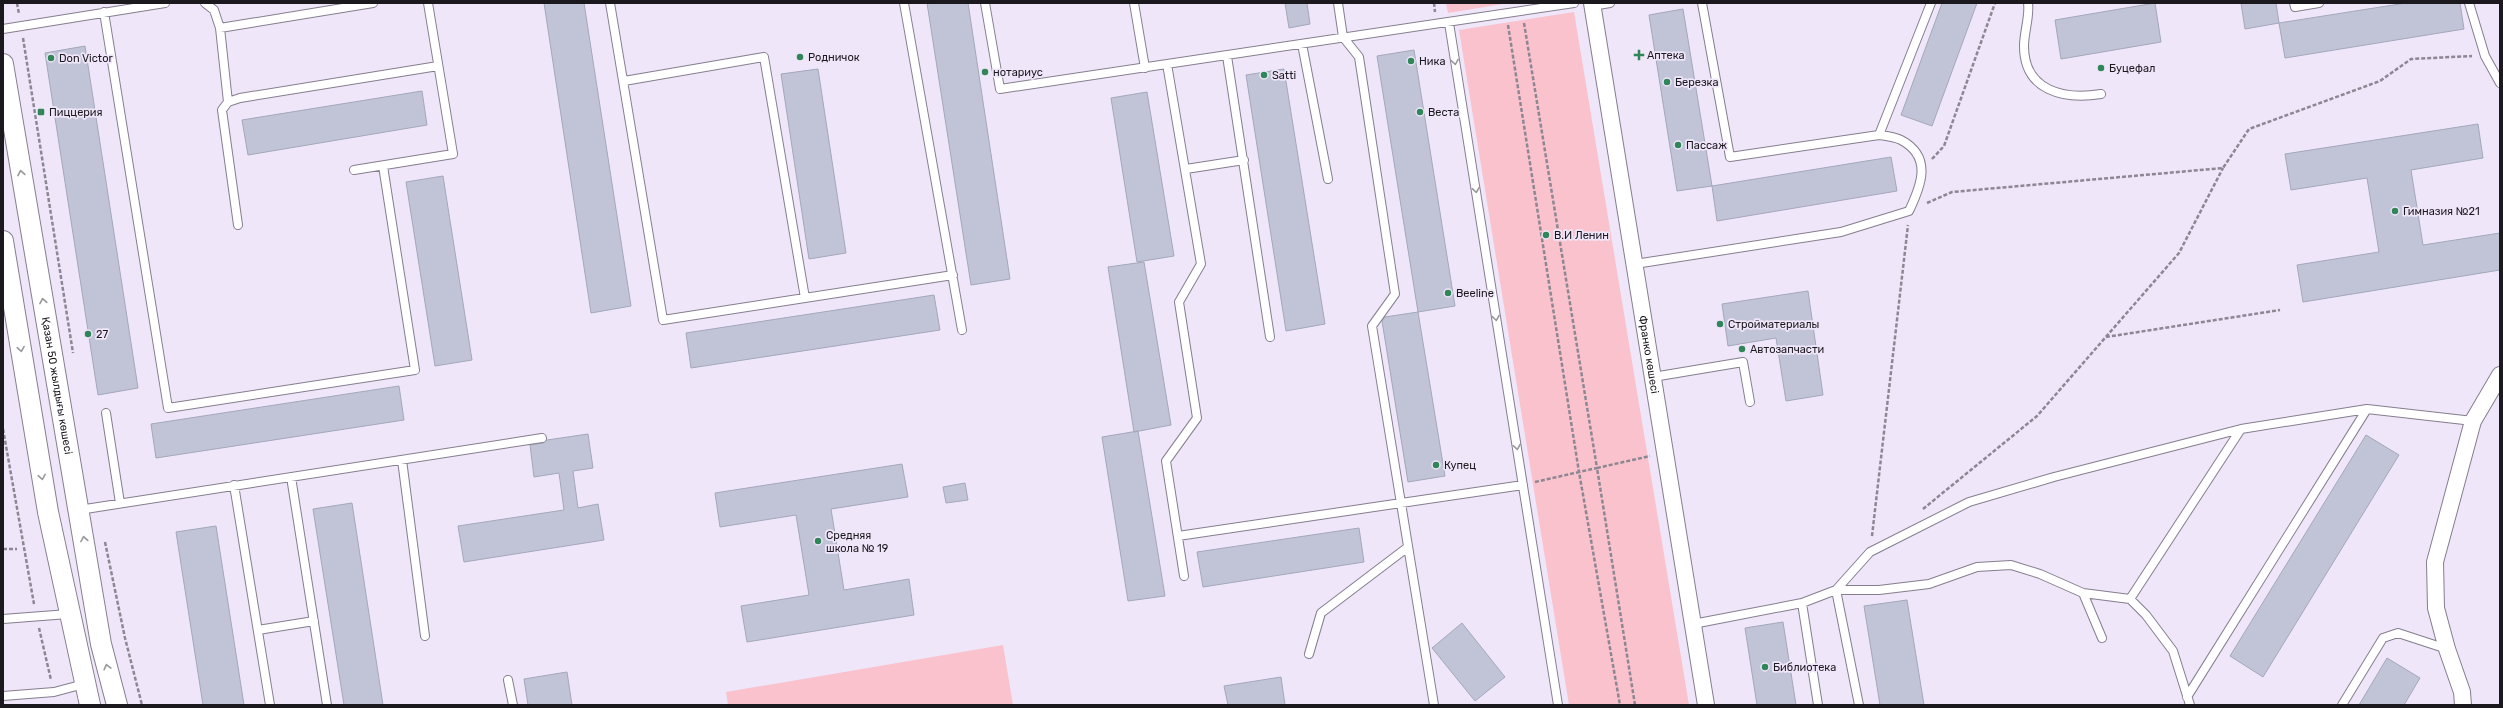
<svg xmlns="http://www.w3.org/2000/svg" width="2503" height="708" font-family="Rubik,sans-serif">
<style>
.green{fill:#fac2cc}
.building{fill:#c1c4d7;stroke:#a4a7ba}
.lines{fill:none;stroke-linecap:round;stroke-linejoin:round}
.service-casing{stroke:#857e8e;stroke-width:10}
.minor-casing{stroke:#857e8e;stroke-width:18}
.tertiary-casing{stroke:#857e8e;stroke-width:22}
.path{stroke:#8d8794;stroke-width:2.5;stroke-dasharray:4 2;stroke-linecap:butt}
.service{stroke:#fff;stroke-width:8}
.minor{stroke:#fff;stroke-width:16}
.tertiary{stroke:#fff;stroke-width:20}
.oneway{stroke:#98979a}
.poi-dot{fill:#308659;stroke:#efe6f9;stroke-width:1.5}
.labels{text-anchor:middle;stroke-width:3.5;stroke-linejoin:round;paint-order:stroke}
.poi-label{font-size:11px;fill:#1b181e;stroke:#efe6f9;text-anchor:start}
.street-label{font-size:11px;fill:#1b181e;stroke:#efe6f9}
</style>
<rect width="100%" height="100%" fill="#efe6f9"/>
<path class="green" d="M1446,3H1509L1448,13Z
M1574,12L1689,705H1569L1459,30Z
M1003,645L1013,705H728L726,692Z"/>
<path class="building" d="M544,3H584L631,306L591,313Z
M927,3H968L1010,279L971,285Z
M1285,3H1307L1310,24L1289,28Z
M1942,3H1977L1932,126L1901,115Z
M2155,3L2161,42L2061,59L2055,20Z
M2241,3H2276L2279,23L2245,29Z
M2406,3H2460L2464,29L2285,58L2279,23Z
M1683,9L1712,186L1677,191L1649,15Z
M85,46L138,388L98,395L45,53Z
M1414,50L1455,306L1418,312L1377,56Z
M818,69L846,253L809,259L781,74Z
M1284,69L1325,324L1286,331L1246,75Z
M422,91L427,125L248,155L242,120Z
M1147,92L1174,256L1137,262L1111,98Z
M2478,124L2483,158L2411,170L2423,245L2500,233V270L2303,302L2297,265L2379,252L2367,178L2291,190L2285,154Z
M1891,157L1897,191L1717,221L1712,186Z
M443,176L472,360L435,366L406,182Z
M1144,262L1171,425L1134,432L1108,267Z
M1808,291L1823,395L1786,401L1776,338L1728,346L1722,304Z
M934,295L940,330L691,368L686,333Z
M1418,312L1445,476L1408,482L1382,321L1385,317Z
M399,386L404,420L156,458L151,424Z
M1138,431L1165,596L1128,601L1102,437Z
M588,434L593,468L573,471L578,508L598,504L604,540L464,562L458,526L564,510L559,473L534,477L530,445L543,443L547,440Z
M2366,435L2399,455L2263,677L2230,656Z
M902,464L908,497L831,509L844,590L909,579L914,615L747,642L741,606L809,595L796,515L720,527L715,493Z
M965,483L968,500L946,503L943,487Z
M352,503L383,705H344L313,509Z
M216,526L244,705H203L176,532Z
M1359,528L1364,562L1203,587L1197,552Z
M1907,600L1924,705H1880L1864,606Z
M1783,622L1796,705H1757L1745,628Z
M1462,623L1505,677L1475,701L1432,648Z
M2387,658L2420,678L2404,705H2359Z
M567,672L572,705H528L524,679Z
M1281,677L1285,705H1228L1224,686Z"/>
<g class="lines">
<defs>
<path id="service" d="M205,3L214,10L220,28L373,3
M610,3L663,320L953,275
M904,3L962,330
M985,3L1000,89L1574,3
M1134,3L1145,68
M1338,3L1343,37L1359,57L1395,294L1372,326L1434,705
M1702,3L1730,157L1879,135L1931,3
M2028,3C2030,16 2024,32 2024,46C2024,91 2064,100 2101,94
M2294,3L2295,7L2319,3
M2469,3L2485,56L2500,83
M1592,6L1610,3
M104,12L168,408L415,370L383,166
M1449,23L1558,705
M220,28L228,102
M3,29L165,3
M1302,44L1328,179
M1227,56L1270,337
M1167,64L1201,264L1179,302L1197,418L1166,461L1184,576
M624,81L764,57L805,298
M1186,169L1244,160
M354,170L453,154L428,3
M238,225L222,110L228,102L240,98L438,66
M1635,264L1841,232L1909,211C1921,186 1933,157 1901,140C1895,137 1886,136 1879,135
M1653,377L1743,362L1750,402
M106,413L120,503
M402,460L425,636
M291,477L327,705
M234,485L270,705
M79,510L542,438
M1178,536L1523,485
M2083,593L2102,638
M2130,599L2241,429L2367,409
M1802,603L1818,705
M3,619L68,614
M1693,624L1802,603L1836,590H1879L1929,584L1977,567L2011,565L2040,574L2083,593L2130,599L2146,615L2173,651L2190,705
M258,630L314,621
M1309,654L1321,613L1408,547
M508,680L513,705
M3,696L54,692L84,684
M2187,697L2367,409L2473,421
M1859,705L1836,590L1870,552L1969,502L2054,477L2241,429
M2342,705L2383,638L2398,633L2447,649"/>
<g id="minor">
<path id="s1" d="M1592,3L1706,705"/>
<path d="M2463,705L2462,692L2447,649L2436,608L2435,562L2473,421L2500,375"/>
</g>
<g id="tertiary">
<path id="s2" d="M3,64L101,644L117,705"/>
<path d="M3,241L48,512L90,705"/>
</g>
</defs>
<use href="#service" class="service-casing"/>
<use href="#minor" class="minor-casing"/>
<use href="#tertiary" class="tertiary-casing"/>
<path class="path" d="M17,3L19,14
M1434,3L1435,12
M1508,25L1579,472L1597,468L1524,23
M23,38L73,353
M1932,159L1944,146L1995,3
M1927,203L1952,192L2223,168L2249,129L2380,81L2411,59L2472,56
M2106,337L2280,310
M3,429L34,604
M1535,482L1579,472L1620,705
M1923,509L2037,416L2179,253L2223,168
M1872,536L1908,225
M105,542L125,638L142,705
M3,549H17
M39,628L51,680
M1635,705L1597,468L1650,456"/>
<use href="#service" class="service"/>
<use href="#minor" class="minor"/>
<use href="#tertiary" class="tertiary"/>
</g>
<defs><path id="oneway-chevron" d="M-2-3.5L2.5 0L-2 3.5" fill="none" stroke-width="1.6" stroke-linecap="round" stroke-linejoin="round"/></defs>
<g class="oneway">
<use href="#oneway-chevron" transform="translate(1455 62) rotate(81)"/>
<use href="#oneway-chevron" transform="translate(21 173) rotate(-100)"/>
<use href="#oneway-chevron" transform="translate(1476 190) rotate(81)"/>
<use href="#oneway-chevron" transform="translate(43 301) rotate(-100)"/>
<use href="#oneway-chevron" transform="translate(1496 318) rotate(81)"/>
<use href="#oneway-chevron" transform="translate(21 349) rotate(81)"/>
<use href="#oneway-chevron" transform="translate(1517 447) rotate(81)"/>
<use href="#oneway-chevron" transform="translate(42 477) rotate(81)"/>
<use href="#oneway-chevron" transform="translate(84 539) rotate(-100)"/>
<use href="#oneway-chevron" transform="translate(107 667) rotate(-104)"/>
</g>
<g class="poi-dot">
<path d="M1637 49h4v4h4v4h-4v4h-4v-4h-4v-4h4z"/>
<circle cx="800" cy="57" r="4"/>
<circle cx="51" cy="58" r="4"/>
<circle cx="1411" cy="61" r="4"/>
<circle cx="2101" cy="68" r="4"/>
<circle cx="985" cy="72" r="4"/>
<circle cx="1264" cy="75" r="4"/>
<circle cx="1667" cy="82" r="4"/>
<rect x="37" y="108" width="8" height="8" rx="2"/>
<circle cx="1420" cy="112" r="4"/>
<circle cx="1678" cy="145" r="4"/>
<circle cx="2395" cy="211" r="4"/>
<circle cx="1546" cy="235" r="4"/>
<circle cx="1448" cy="293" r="4"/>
<circle cx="1720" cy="324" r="4"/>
<circle cx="88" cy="334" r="4"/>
<circle cx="1742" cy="349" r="4"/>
<circle cx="1436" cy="465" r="4"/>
<circle cx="818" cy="541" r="4"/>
<circle cx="1765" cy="667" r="4"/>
</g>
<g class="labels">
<g class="poi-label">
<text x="1647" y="59">Аптека</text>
<text x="808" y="61">Родничок</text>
<text x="59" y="62">Don Victor</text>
<text x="1419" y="65">Ника</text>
<text x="2109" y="72">Буцефал</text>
<text x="993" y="76">нотариус</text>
<text x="1272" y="79">Satti</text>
<text x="1675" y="86">Березка</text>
<text x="49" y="116">Пиццерия</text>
<text x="1428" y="116">Веста</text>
<text x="1686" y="149">Пассаж</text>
<text x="2403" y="215">Гимназия №21</text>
<text x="1554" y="239">В.И Ленин</text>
<text x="1456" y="297">Beeline</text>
<text x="1728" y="328">Стройматериалы</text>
<text x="96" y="338">27</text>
<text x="1750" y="353">Автозапчасти</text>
<text x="1444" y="469">Купец</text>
<text x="826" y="539">Средняя<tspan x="826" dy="13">школа № 19</tspan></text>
<text x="1773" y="671">Библиотека</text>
</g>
<g class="street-label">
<text dy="4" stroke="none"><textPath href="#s1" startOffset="356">Франко көшесі</textPath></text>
<text dy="4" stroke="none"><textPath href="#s2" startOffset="326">Қазан 50 жылдығы көшесі</textPath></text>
</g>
</g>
<rect width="2503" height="708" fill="none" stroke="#1b181e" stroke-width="8"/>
</svg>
